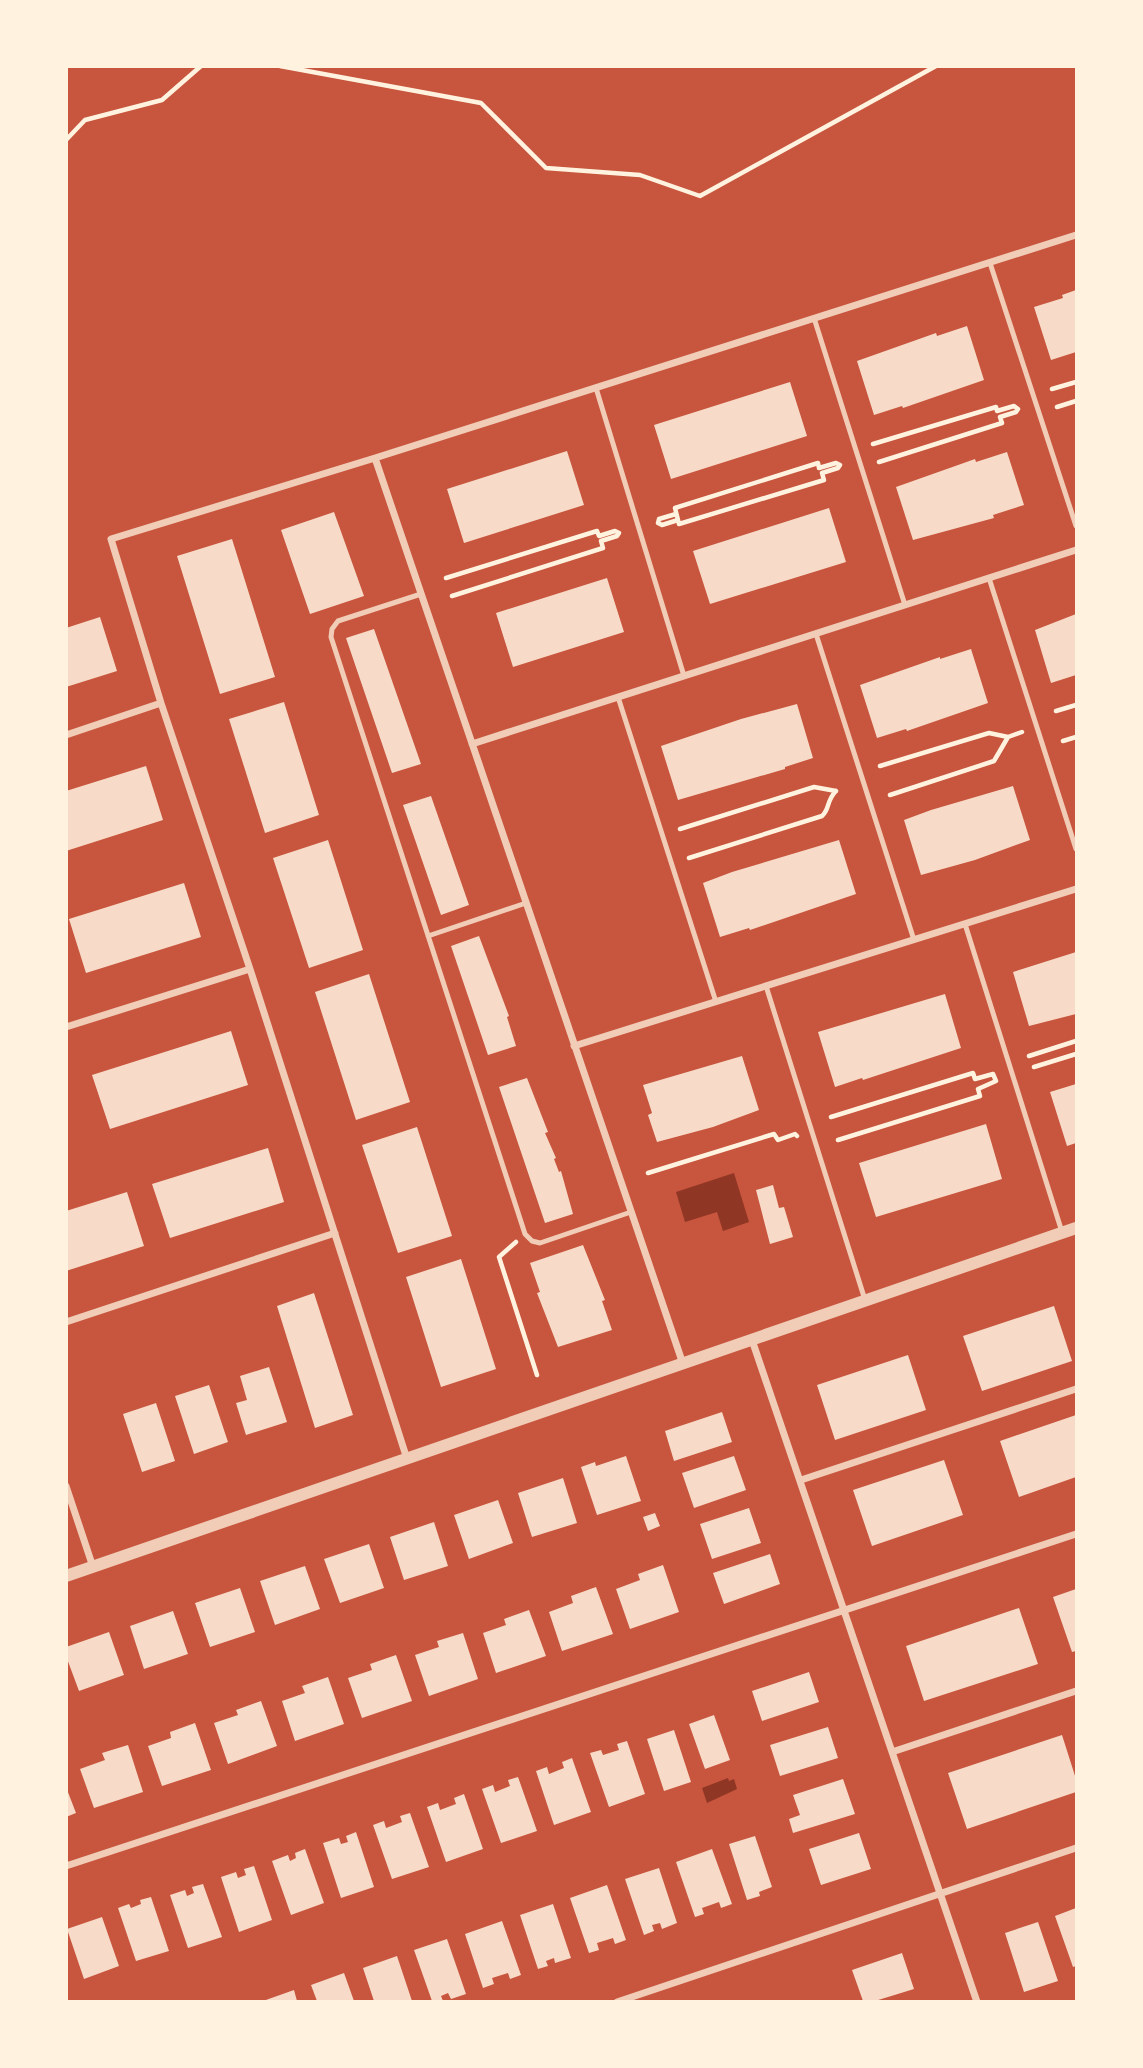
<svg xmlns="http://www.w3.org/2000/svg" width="1143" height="2068" font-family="Manrope,sans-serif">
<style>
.water{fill:#8f3625}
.building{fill:#f7dbc8}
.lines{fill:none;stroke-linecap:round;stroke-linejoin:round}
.path{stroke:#fff3e0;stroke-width:4.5}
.service{stroke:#f1ccb7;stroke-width:5}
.minor{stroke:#f1ccb7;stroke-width:7}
.tertiary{stroke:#f1ccb7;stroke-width:12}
</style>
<rect width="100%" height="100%" fill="#c8553d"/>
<path class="water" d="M734,1173L749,1222L723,1231L717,1212L685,1222L676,1192Z
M728,1778L729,1781L734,1779L737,1789L707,1803L702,1788Z"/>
<path class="building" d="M1076,290V352L1051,360L1034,307L1063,298L1062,295Z
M967,326L984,380L903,408L902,406L874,415L857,361L936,333L937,336Z
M790,382L807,436L671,479L654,425Z
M567,451L584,505L464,543L447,489Z
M1007,452L1024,505L993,515L994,518L913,540L896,487L975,459L976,462Z
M829,508L846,562L710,604L693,551Z
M334,512L364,596L310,614L281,530Z
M232,539L275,677L220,694L177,556Z
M607,578L624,632L513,667L496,613Z
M1076,614V675L1051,683L1035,630Z
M100,617L117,671L66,687V628Z
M374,629L421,764L392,773L346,638Z
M971,649L988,703L907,731L906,729L877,738L860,685L940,657V659Z
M284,702L319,815L265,833L229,719Z
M797,704L813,758L785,767V769L678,800L661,746L741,719Z
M146,766L163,820L66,851V791Z
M1013,786L1030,840L975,860L921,875L904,820L931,810Z
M431,796L469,905L441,915L403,805Z
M328,840L363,950L309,968L273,858Z
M839,840L856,894L750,930L749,928L720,937L703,883L732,872Z
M184,883L201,937L86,973L69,919Z
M479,936L509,1016L507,1017L516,1046L488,1055L451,946Z
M1076,952V1014L1029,1026L1013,972Z
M369,974L410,1102L356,1120L315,992Z
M945,994L961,1048L863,1080L862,1078L835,1087L818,1032Z
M231,1031L248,1085L110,1129L92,1075Z
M742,1056L759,1110L713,1127L657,1142L648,1115L652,1113L643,1085Z
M527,1078L548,1132L545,1133L556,1158L554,1159L559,1172L561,1171L573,1214L545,1223L499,1087Z
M1076,1084V1143L1067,1146L1050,1092Z
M986,1124L1002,1179L876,1217L859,1163Z
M417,1127L452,1236L398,1253L362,1145Z
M268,1148L284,1202L170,1238L152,1184Z
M773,1185L779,1208L784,1207L793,1237L770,1244L756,1190Z
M127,1192L144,1246L66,1271V1211Z
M583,1245L605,1300L602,1301L612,1330L558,1347L537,1293L540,1292L530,1263Z
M461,1259L496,1369L441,1387L406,1277Z
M314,1293L353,1415L315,1428L277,1306Z
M1054,1306L1072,1361L982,1391L963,1336Z
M908,1355L926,1410L835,1440L817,1385Z
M269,1367L287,1422L246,1435L236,1403L247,1400L240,1376Z
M209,1385L228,1442L194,1454L175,1396Z
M156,1403L175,1461L142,1472L123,1414Z
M722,1412L732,1442L674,1461L665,1431Z
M1076,1415V1477L1019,1497L1000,1441Z
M626,1456L641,1501L597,1515L581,1467L595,1462L596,1466Z
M734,1456L746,1490L694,1508L682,1473Z
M944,1460L963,1515L872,1546L853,1490Z
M563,1478L577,1523L532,1537L518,1493Z
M498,1500L513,1543L469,1559L454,1515Z
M749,1508L761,1543L712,1559L700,1524Z
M655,1513L660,1526L648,1531L643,1517Z
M434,1522L448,1566L404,1580L390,1537Z
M369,1544L384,1588L340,1603L324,1559Z
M770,1554L780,1584L724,1604L713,1573Z
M663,1565L679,1612L630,1629L616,1589L640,1580L638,1574Z
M305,1566L320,1609L275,1625L260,1581Z
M596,1587L613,1634L562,1651L549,1612L573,1603L571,1596Z
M240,1588L255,1632L210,1647L195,1603Z
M1076,1589V1651L1072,1652L1053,1597Z
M1019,1608L1038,1664L924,1701L906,1646Z
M529,1610L546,1656L496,1673L483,1633L506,1625L504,1619Z
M173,1611L188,1654L144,1669L130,1626Z
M109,1632L124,1675L79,1691L66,1656V1647Z
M463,1633L478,1679L429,1696L415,1655L439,1647L437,1641Z
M396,1655L412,1701L362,1718L348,1678L372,1670L370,1664Z
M809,1672L819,1702L762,1721L752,1691Z
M328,1677L344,1724L295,1741L282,1701L305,1693L302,1686Z
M261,1701L277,1746L228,1764L214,1723L238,1715L236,1710Z
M714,1715L730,1760L705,1769L689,1724Z
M195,1723L211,1770L162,1786L148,1746L171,1738L170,1732Z
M828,1727L838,1758L780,1776L770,1745Z
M674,1730L691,1782L664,1791L647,1739Z
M1062,1735L1076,1779V1792L967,1829L948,1773Z
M627,1741L645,1794L609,1807L590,1753L601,1750L603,1755L619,1750L617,1744Z
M128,1745L143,1792L94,1808L80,1769L105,1760L102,1753Z
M572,1758L591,1812L554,1825L536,1771L547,1767L549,1774L564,1768L562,1762Z
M518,1777L537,1831L501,1843L482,1789L493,1785L495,1792L510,1786L508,1780Z
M843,1779L855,1814L793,1833L789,1819L800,1815L793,1795Z
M66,1787L76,1813L66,1817Z
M464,1794L483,1849L446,1862L427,1807L438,1803L440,1810L456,1804L454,1798Z
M410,1813L429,1867L392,1879L373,1825L384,1821L386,1828L402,1822L400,1816Z
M356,1832L374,1887L341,1898L323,1843L339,1838L341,1844L348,1842L346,1836Z
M859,1833L871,1869L821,1885L809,1849Z
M755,1836L772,1887L759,1892L760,1896L747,1900L729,1844Z
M305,1849L324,1903L291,1915L272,1861L288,1855L290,1861L296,1858L295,1853Z
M712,1849L732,1904L721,1908L719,1902L702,1908L704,1914L695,1917L676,1862Z
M254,1866L272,1920L239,1932L221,1877L236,1872L238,1878L246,1875L244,1869Z
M659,1868L677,1923L662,1929L660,1923L652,1925L654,1931L644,1935L625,1879Z
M203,1884L222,1937L188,1948L170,1895L185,1890L187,1896L194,1893L192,1887Z
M607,1885L626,1940L615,1944L613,1938L597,1943L599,1950L589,1953L570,1898Z
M151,1897L169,1951L136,1961L118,1908L129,1904L131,1908L141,1904L140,1900Z
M553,1904L571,1958L555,1963L554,1958L546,1961L548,1966L538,1969L520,1915Z
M1076,1908V1966L1073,1967L1055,1916Z
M102,1917L119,1966L84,1979L67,1929Z
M502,1921L521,1975L510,1979L508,1973L492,1978L494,1984L483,1988L465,1934Z
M1038,1922L1058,1981L1024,1992L1005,1933Z
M447,1939L466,1994L451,1999L448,1993L441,1996L443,2001H432L414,1950Z
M902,1953L914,1989L875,2001H863L852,1970Z
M397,1956L412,2001H374L363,1968Z
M344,1973L354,2001H317L311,1985Z
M294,1990L297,2001H263Z"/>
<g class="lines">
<path class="path" d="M280,66L481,103L546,168L640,175L700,196L936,66
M66,140L85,120L162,100L201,66
M1052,389L1076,382
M1057,407L1076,401
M873,444L996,407L997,411L1014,406L1018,409L1016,412L1000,417L1002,423L879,462
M818,463L819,468L836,463L840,465L838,468L822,473L824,480L679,524L675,508Z
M676,514L659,519L658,523L662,525L678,520
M446,578L597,531L599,536L615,531L619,533L617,536L601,541L603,548L452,596
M1056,711L1076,705
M1063,741L1076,737
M880,766L989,733L1008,737L1022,732
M890,795L994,761L1008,737
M680,829L814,787L836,791
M689,858L822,816C830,809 826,801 836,791
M1029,1056L1076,1041
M1034,1067L1076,1054
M831,1117L973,1073L975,1079L993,1074L996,1081L978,1089L980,1096L838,1140
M648,1173L774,1134L778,1140L795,1134L797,1136
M516,1242L499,1257L537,1375"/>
<path class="service" d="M990,263L1076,526
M814,318L905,605
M596,388L684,676
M989,578L1076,849
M421,594L338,621L332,629L331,637L525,1234L532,1241L540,1243L631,1212
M816,634L914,940
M618,697L716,1002
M965,924L1062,1232
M428,936L526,903
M766,986L865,1300"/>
<path class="minor" d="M375,458L683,1364
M66,735L161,703
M472,744L1076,550
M66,1027L250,969
M574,1046L1076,889
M66,1322L335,1233
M752,1340L977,2002
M407,1459L250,969L161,703L111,539L375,458L1076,235
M801,1480L1076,1389
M66,1486L93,1567
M892,1752L1076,1691
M66,1866L1076,1534
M617,2002L1076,1848"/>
<path class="tertiary" d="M66,1576L1076,1228"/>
</g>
<rect width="1143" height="2068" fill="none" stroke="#fff3e0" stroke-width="136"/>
</svg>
